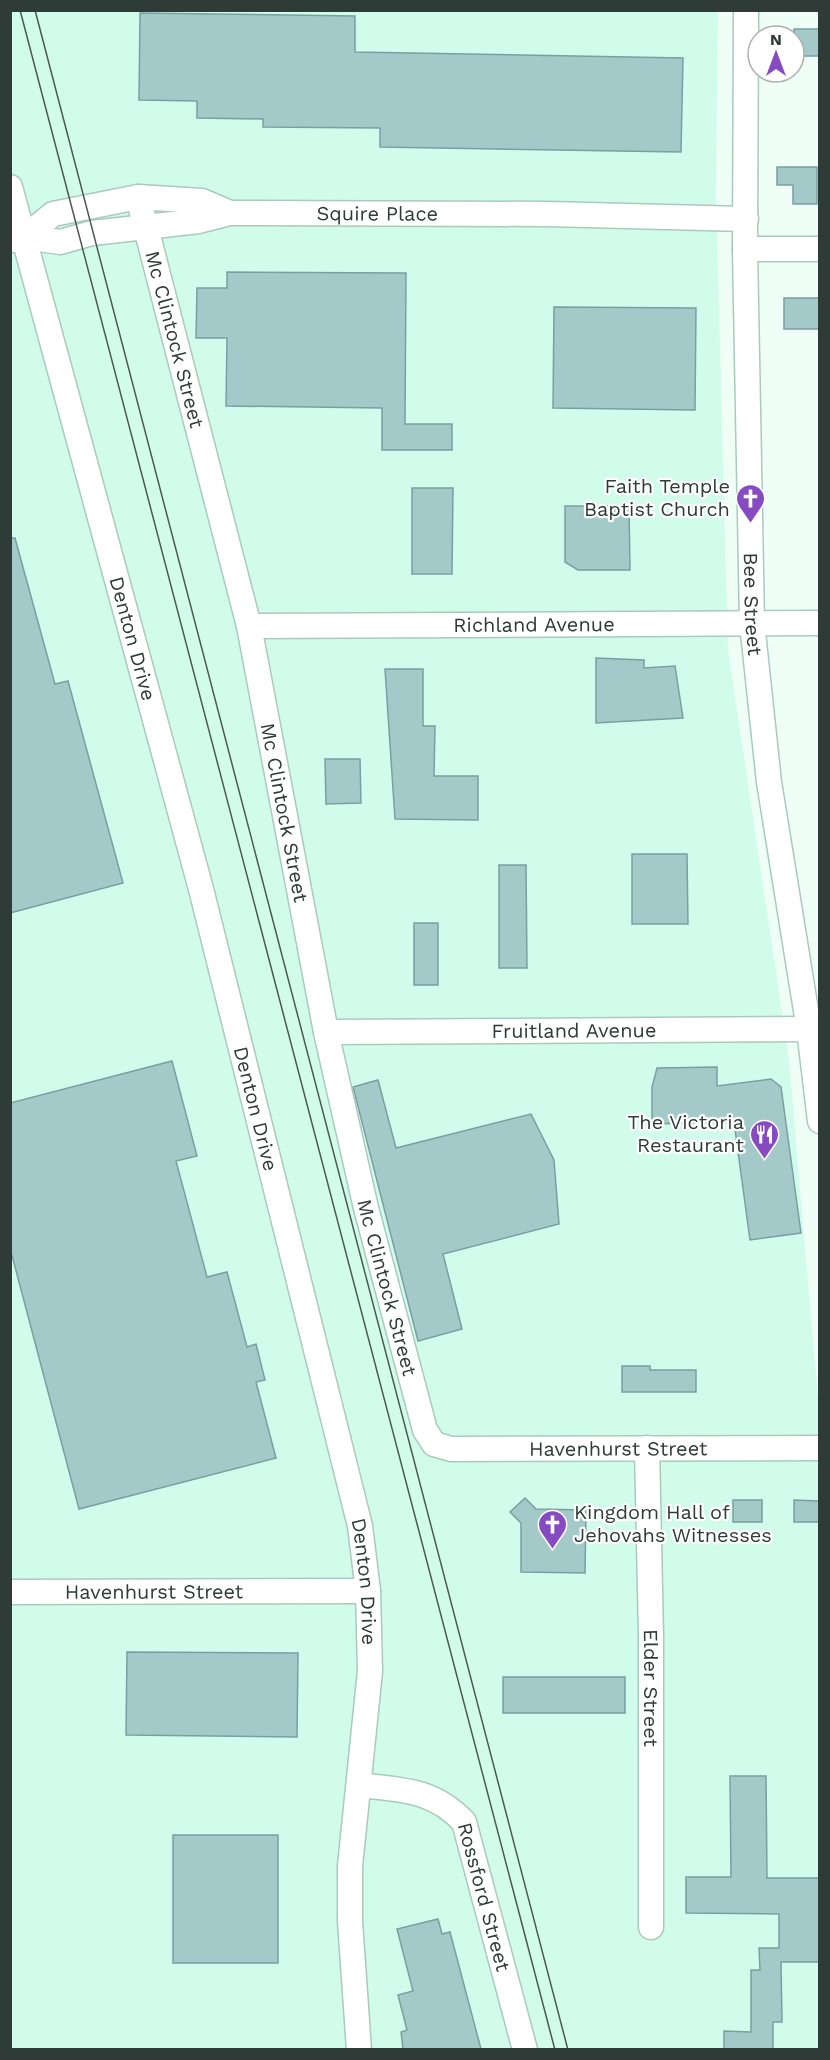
<svg xmlns="http://www.w3.org/2000/svg" width="830" height="2060" font-family="'Work Sans',sans-serif">
<style>
.built{fill:#d1fceb}
.building{fill:#a4c9c9;stroke:#7b9f9f;stroke-width:1.5}
.lines{fill:none;stroke-linecap:round;stroke-linejoin:round}
.minor-casing{stroke:#a9cabd;stroke-width:27}
.minor{stroke:#fff;stroke-width:24}
.tram{stroke:#4b5853;stroke-width:1.5}
.labels{text-anchor:middle;stroke-width:4.5;stroke-linejoin:round;paint-order:stroke}
.street-label{font-size:20px;fill:#2e3b36;stroke:#fff}
.poi-label{font-size:20px;fill:#2e3b36;stroke:#fff;text-anchor:end}
</style>
<rect width="100%" height="100%" fill="#f0fef8"/>
<path class="built" d="M11,11H718L716,192L728,650L789,1059L819,1411V2049L11,2050Z"/>
<path class="building" d="M140,13L355,16V52L683,58L681,152L380,147V128L263,127V119L197,118V101L139,100Z
M794,29H819V56H794Z
M777,167H817V204H793V185H777Z
M227,272L406,273L405,424H452V450H382V408L226,406L227,338H196L197,288H227Z
M784,298H819V329H784Z
M554,307L696,308L695,410L553,408Z
M412,488H453L452,574H412Z
M565,506H629L630,570H578L565,562Z
M10,538H15L55,684L68,681L123,883L10,913Z
M596,658L644,660V668L675,666L683,718L596,723Z
M385,669H423V726H435L434,776H478V820L395,819Z
M325,759H360L361,803L326,804Z
M632,854H687L688,924H632Z
M499,865H526L527,968H499Z
M414,923H438V985H414Z
M172,1061L197,1156L176,1161L207,1277L227,1272L247,1347L256,1344L265,1380L256,1382L276,1458L79,1509L10,1248V1103Z
M717,1067V1086L771,1079L781,1087L801,1233L750,1240L734,1122L652,1124V1087L657,1068Z
M378,1080L396,1148L531,1114L554,1160L559,1224L443,1254L462,1329L418,1341L353,1087Z
M622,1366H650V1370H696V1392H622Z
M525,1498L536,1509L586,1510L585,1573L521,1572V1523L510,1512Z
M733,1500H762V1522H733Z
M794,1500L819,1501V1522H794Z
M127,1652L298,1653L297,1737L126,1735Z
M503,1677H625V1713H503Z
M730,1776H766L767,1878H819V1962H781L782,2022H773V2049H724V2031L751,2032V1970H760L759,1948H779V1914L686,1913V1877H731Z
M173,1835H278V1963H173Z
M438,1919L442,1934L450,1932L481,2049H403L401,2032L407,2030L398,1995L413,1991L397,1929Z"/>
<g class="lines">
<defs>
<g id="minor">
<path id="s1" d="M746,10L745,249L752,623L769,782L809,1029L820,1121"/>
<path id="s2" d="M10,187L201,889L360,1526L368,1591L370,1671L350,1866V1921L359,2050"/>
<path id="s3" d="M138,197L249,626L326,1032L366,1208L425,1430L434,1444L451,1449L820,1448"/>
<path d="M25,237L53,214L138,197L202,201L230,213"/>
<path id="s4" d="M13,240L25,237L60,242L92,233L199,221L230,213L548,214L746,219"/>
<path d="M745,249H820"/>
<path id="s5" d="M249,626L820,623"/>
<path id="s6" d="M326,1032L820,1029"/>
<path id="s7" d="M647,1448L651,1636V1927"/>
<path id="s8" d="M10,1592L368,1591"/>
<path id="s9" d="M359,1785C402,1790 433,1789 464,1822L525,2050"/>
</g>
</defs>
<use href="#minor" class="minor-casing"/>
<use href="#minor" class="minor"/>
<path class="tram" d="M20,10L555,2050
M35,10L568,2050"/>
</g>
<defs>
<symbol id="church-pin" viewBox="-11 -11 22 30"><path d="M0 17L-7.5 6A9.5 9.5 0 1 1 7.5 6Z" fill="#874bc1" stroke="#fff"/><path d="M-1.2-6h2.4v3.5h3.3v2.4h-3.3V6h-2.4V-.1h-3.3v-2.4h3.3Z" fill="#fff"/></symbol>
<symbol id="restaurant-pin" viewBox="-11 -11 22 30"><path d="M0 17L-7.5 6A9.5 9.5 0 1 1 7.5 6Z" fill="#874bc1" stroke="#fff"/><path d="M-5-6h1v4h1v-4h1v4h1v-4h1v5L-1.5 .5V6h-2V.5L-5-1ZM5-6V6H3V1.5H1.5Q1.5-4 5-6Z" fill="#fff"/></symbol>
</defs>
<g fill-rule="evenodd">
<use href="#church-pin" x="734" y="482" width="33" height="45"/>
<use href="#restaurant-pin" x="748" y="1118" width="33" height="45"/>
<use href="#church-pin" x="536" y="1508" width="33" height="45"/>
</g>
<g class="labels">
<g class="street-label">
<text dy="7" stroke="none"><textPath href="#s4" startOffset="368">Squire Place</textPath></text>
<text dy="7" stroke="none"><textPath href="#s3" startOffset="147">Mc Clintock Street</textPath></text>
<text dy="7" stroke="none"><textPath href="#s1" startOffset="594">Bee Street</textPath></text>
<text dy="7" stroke="none"><textPath href="#s5" startOffset="285">Richland Avenue</textPath></text>
<text dy="7" stroke="none"><textPath href="#s2" startOffset="468">Denton Drive</textPath></text>
<text dy="7" stroke="none"><textPath href="#s3" startOffset="633">Mc Clintock Street</textPath></text>
<text dy="7" stroke="none"><textPath href="#s6" startOffset="248">Fruitland Avenue</textPath></text>
<text dy="7" stroke="none"><textPath href="#s2" startOffset="954">Denton Drive</textPath></text>
<text dy="7" stroke="none"><textPath href="#s3" startOffset="1119">Mc Clintock Street</textPath></text>
<text dy="7" stroke="none"><textPath href="#s3" startOffset="1468">Havenhurst Street</textPath></text>
<text dy="7" stroke="none"><textPath href="#s2" startOffset="1440">Denton Drive</textPath></text>
<text dy="7" stroke="none"><textPath href="#s8" startOffset="144">Havenhurst Street</textPath></text>
<text dy="7" stroke="none"><textPath href="#s7" startOffset="240">Elder Street</textPath></text>
<text dy="7" stroke="none"><textPath href="#s9" startOffset="192">Rossford Street</textPath></text>
</g>
<g class="poi-label">
<text x="730" y="493">Faith Temple<tspan x="730" dy="23">Baptist Church</tspan></text>
<text x="744" y="1129">The Victoria<tspan x="744" dy="23">Restaurant</tspan></text>
<text x="574" y="1519" text-anchor="start">Kingdom Hall of<tspan x="574" dy="23">Jehovahs Witnesses</tspan></text>
</g>
</g>
<rect width="830" height="2060" fill="none" stroke="#2e3b36" stroke-width="24"/>
<g transform="translate(776 54)"><circle r="28" fill="#ffffff" stroke="#abb1af" stroke-width="1.5"/>
<path d="M0-4.5L10 22L0 15L-10 22Z" fill="#874bc1"/>
<text y="-9" font-size="16" font-weight="bold" text-anchor="middle" fill="#2e3b36">N</text>
</g>
</svg>
